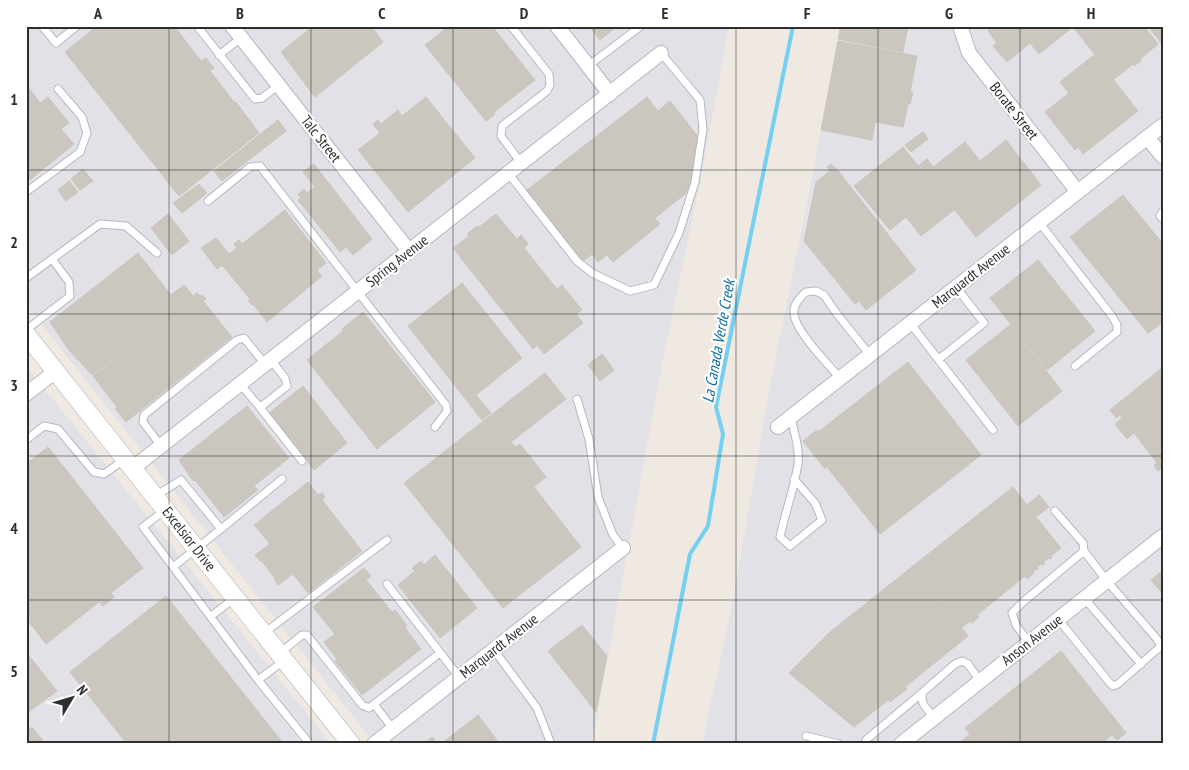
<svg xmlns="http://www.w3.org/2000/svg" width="1189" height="770" font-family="'PT Sans Narrow',sans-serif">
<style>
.industrial{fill:#e3e1e8}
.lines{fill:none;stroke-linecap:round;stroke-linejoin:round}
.stream{stroke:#75cff0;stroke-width:4}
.building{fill:#cbc7bf;stroke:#cbc5ba}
.service-casing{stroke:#b4b7c1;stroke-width:9}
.minor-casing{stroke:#b4b7c1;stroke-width:16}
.tertiary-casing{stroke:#b4b7c1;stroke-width:19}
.service{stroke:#fff;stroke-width:7}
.minor{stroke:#fff;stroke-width:14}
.tertiary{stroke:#fff;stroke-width:18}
.grid{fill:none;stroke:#2e2e2e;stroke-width:1;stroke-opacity:0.55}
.labels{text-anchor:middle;stroke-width:4.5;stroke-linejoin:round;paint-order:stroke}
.street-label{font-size:15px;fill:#2e2e2e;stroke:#fff}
.water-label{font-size:16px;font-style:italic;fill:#0d6fa3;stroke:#fff}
.neatline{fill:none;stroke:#2e2e2e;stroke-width:2}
.grid-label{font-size:16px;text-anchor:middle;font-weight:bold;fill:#2e2e2e}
</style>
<rect width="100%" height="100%" fill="#efe9e1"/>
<path class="industrial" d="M26,26H729L701,178L662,364L592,744H375L26,305Z
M842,26H1163V744H702L732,605L769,392Z
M26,366L324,735L331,744H26Z"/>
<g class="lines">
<path class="stream" d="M653,744L690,554L708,526L723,434L716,407L793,26"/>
</g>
<path class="building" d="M97,26H174L201,61L206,58L214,68L210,71L235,103L236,102L259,133L179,196L65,52Z
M313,26H371L383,42L315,97L281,52Z
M449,26H492L535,80L494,112L495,114L486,121L425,45Z
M589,26H617L600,40Z
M841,26H908L903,52L838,39Z
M993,26H1074L1039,54L1030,43L1007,62L993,46L997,43L988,31Z
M1077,26H1144L1158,44L1140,59L1141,61L1134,66L1133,64L1114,79L1074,28Z
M1156,26H1163V45L1151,30Z
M838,41L917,56L910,92H913L910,104H908L903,127L875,122L872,140L821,130Z
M1094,55L1138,111L1083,154L1078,147L1075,150L1045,112L1069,93L1060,82Z
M28,87L40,103L48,97L69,123L61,129L74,144L26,183V88Z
M426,97L475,158L408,212L358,150L380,133L373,124L378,120L381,124L398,110L402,116Z
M647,97L658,111L670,101L700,139L690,190L655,218L660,224L613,262L607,255L598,262L592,254L583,261L527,190Z
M278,120L286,131L222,181L214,171Z
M923,132L928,139L911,152L905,145Z
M1006,140L1041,185L976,237L919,165L927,159L933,167L965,142L980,161Z
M903,147L954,210L921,236L906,217L890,230L854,186Z
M314,164L372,239L353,255L346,247L340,252L298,200L301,198L298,194L304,189L307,193L315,187L303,172Z
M831,164L834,168L835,167L916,270L866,310L859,301L855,304L804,241L816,182L830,171L827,167Z
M83,169L93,181L80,190L71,179Z
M69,181L78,192L66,201L58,190Z
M199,184L207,193L182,213L173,203Z
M1123,195L1163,244V322L1148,333L1070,237Z
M285,210L326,263L317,270L322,276L267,322L253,304L252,305L248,301L250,299L222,265L217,269L201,248L216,238L229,254L237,248L234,244L239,240L242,244Z
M168,214L189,241L172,255L151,228Z
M496,214L517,239L521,235L528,244L524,248L557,289L562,285L582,310L576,314L583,323L544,354L537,345L533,349L453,248L469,236L467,234L477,226L479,227Z
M138,253L171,295L184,285L193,296L92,375L68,349L50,322Z
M1038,260L1095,331L1047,370L990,298Z
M462,283L522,358L476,395L491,413L482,420L408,326Z
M197,293L200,296L202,295L206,299L203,301L232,337L126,422L115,408L117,407L93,376Z
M363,312L435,402L377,449L307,360L343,331L342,329Z
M1010,325L1062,391L1018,426L966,360Z
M602,354L614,370L600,381L588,365Z
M908,362L981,455L880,534L827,467L825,469L803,441L817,430L818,432Z
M1163,367V469L1162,468L1158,471L1154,465L1157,463L1134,433L1127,439L1115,424L1122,418L1120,415L1116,418L1110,410Z
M545,373L566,399L511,442L516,447L520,444L546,477L534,487L581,547L503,608L404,483Z
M303,386L347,443L314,470L269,413Z
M247,406L289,458L254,486L258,490L224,517L195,480L193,481L179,460Z
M48,447L112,528L26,596V464Z
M308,482L318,495L322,493L325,497L322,500L362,551L308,593L293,574L278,585L274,579L275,578L261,560L260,561L255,555L270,544L254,525Z
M1013,487L1027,505L1039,495L1049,507L1036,517L1061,548L1051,556L1052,557L1050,559L1049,558L1043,562L1045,564L1043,565L1041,564L1037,567L1038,569L1033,571L1034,573L1027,579L1025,576L977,615L979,617L972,623L970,621L961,628L913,566Z
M112,528L143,568L111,593L114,597L103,606L99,602L46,644L26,618V596Z
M435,555L477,608L440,638L398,585L415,571L412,568L421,561L424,565Z
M913,566L968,636L905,687L907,689L890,702L888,700L854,727L789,673L830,632Z
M364,568L371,576L366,580L392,612L395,610L407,626L405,628L421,649L362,695L335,661L337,659L324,642L335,634L313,607Z
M1163,570V594L1151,580Z
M166,596L283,743L282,744H127L70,672Z
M582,625L607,656L596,712L548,651Z
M1061,651L1126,733L1117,740L1112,735L1101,744H958L970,734L965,728Z
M26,652L57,691L26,714Z
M478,715L500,744H441Z
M32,727L43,741L40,744H26V732Z
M432,737L438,744H423Z"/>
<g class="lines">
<defs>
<path id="service" d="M42,26L56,43L77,26
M197,26L255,99L262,98L279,85
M511,26L549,74L550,85L547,91L502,126L501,136L521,163
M219,55L241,38
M588,66L641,26
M508,173L577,261L592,273L630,291L654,285L679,233L695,182L703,129L700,100L661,53
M26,192L80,152L87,133L82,117L58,89
M208,201L250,167L260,166L446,405L447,411L435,427
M1163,211L1160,216L1163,219
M1039,222L1112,316L1117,325V332L1075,366
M26,278L100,224L126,226L157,253
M910,323L993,430
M26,330L70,296L69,282L52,259
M939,359L984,323L956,287
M840,378C829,365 792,328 794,311C794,304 801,296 806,292L816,291L824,295L837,314L870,355
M240,384L258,405L262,406L287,386L285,378L271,360
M577,399L589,439L598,497L613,535L623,548
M258,405L302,461
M791,417C794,432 800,449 798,464C794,489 785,513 780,537L790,546L822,520L815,503L794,479
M26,440L44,426L58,429L94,472L104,474L125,459
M161,446L143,422L144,415L237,340L244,338L265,364
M155,496L181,480L221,529L173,567
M165,510L143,527L258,680L309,743L307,744
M221,529L282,479
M387,584L459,677
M1084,598L1141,664
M211,616L235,598
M1058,619L1109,682L1113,686L1118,684L1161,646L1157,639L1107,581L1084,551
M264,633L387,540
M1029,643L1016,625L1012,613L1023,602L1084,551L1083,543L1055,511
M494,650L537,708L551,744
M280,653L302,635H307L362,705L369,708L440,653
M258,680L285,660
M374,704L393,729
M934,717C927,709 919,703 923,692L955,664L962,661L968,664L980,681
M806,736L839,744
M864,744L867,739L922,693"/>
<path id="minor" d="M232,26L409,251
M557,26L610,94
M960,26L969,53L1078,192
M1147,137L1163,157
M26,394L56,371
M778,427L1163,125
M133,468L661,53
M374,744L623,548
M901,744L1163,536"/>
<path id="tertiary" d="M26,334L351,744"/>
</defs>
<use href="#service" class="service-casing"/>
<use href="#minor" class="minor-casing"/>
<use href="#tertiary" class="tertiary-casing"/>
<use href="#service" class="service"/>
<use href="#minor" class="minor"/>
<use href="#tertiary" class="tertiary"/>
</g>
<path class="grid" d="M169,26V744M311,26V744M453,26V744M594,26V744M736,26V744M878,26V744M1020,26V744M26,170H1163M26,314H1163M26,456H1163M26,600H1163"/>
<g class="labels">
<g class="street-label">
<text transform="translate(1014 111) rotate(52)" y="5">Borate Street</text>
<text transform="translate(321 139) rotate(52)" y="5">Talc Street</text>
<text transform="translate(397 261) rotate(-38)" y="5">Spring Avenue</text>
<text transform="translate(971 276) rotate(-38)" y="5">Marquardt Avenue</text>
<text transform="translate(189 539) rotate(52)" y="5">Excelsior Drive</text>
<text transform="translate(1032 640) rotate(-38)" y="5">Anson Avenue</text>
<text transform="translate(499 646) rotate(-38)" y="5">Marquardt Avenue</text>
</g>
<g class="water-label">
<text transform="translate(718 341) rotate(-80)" y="6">La Canada Verde Creek</text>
</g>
</g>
<rect width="1189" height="770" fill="none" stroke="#ffffff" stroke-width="55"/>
<g transform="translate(72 698) rotate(52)" stroke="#ffffff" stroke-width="4" paint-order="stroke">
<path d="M0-4L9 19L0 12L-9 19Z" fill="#2e2e2e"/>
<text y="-8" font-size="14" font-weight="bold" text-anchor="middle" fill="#2e2e2e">N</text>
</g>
<rect x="28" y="28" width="1134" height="714" class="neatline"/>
<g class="grid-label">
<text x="98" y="19">A</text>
<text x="240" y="19">B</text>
<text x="382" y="19">C</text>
<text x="524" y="19">D</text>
<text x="665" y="19">E</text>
<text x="807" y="19">F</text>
<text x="949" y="19">G</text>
<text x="1091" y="19">H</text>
<text x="14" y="105">1</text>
<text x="14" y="248">2</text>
<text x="14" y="391">3</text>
<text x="14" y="534">4</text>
<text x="14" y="677">5</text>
</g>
</svg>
